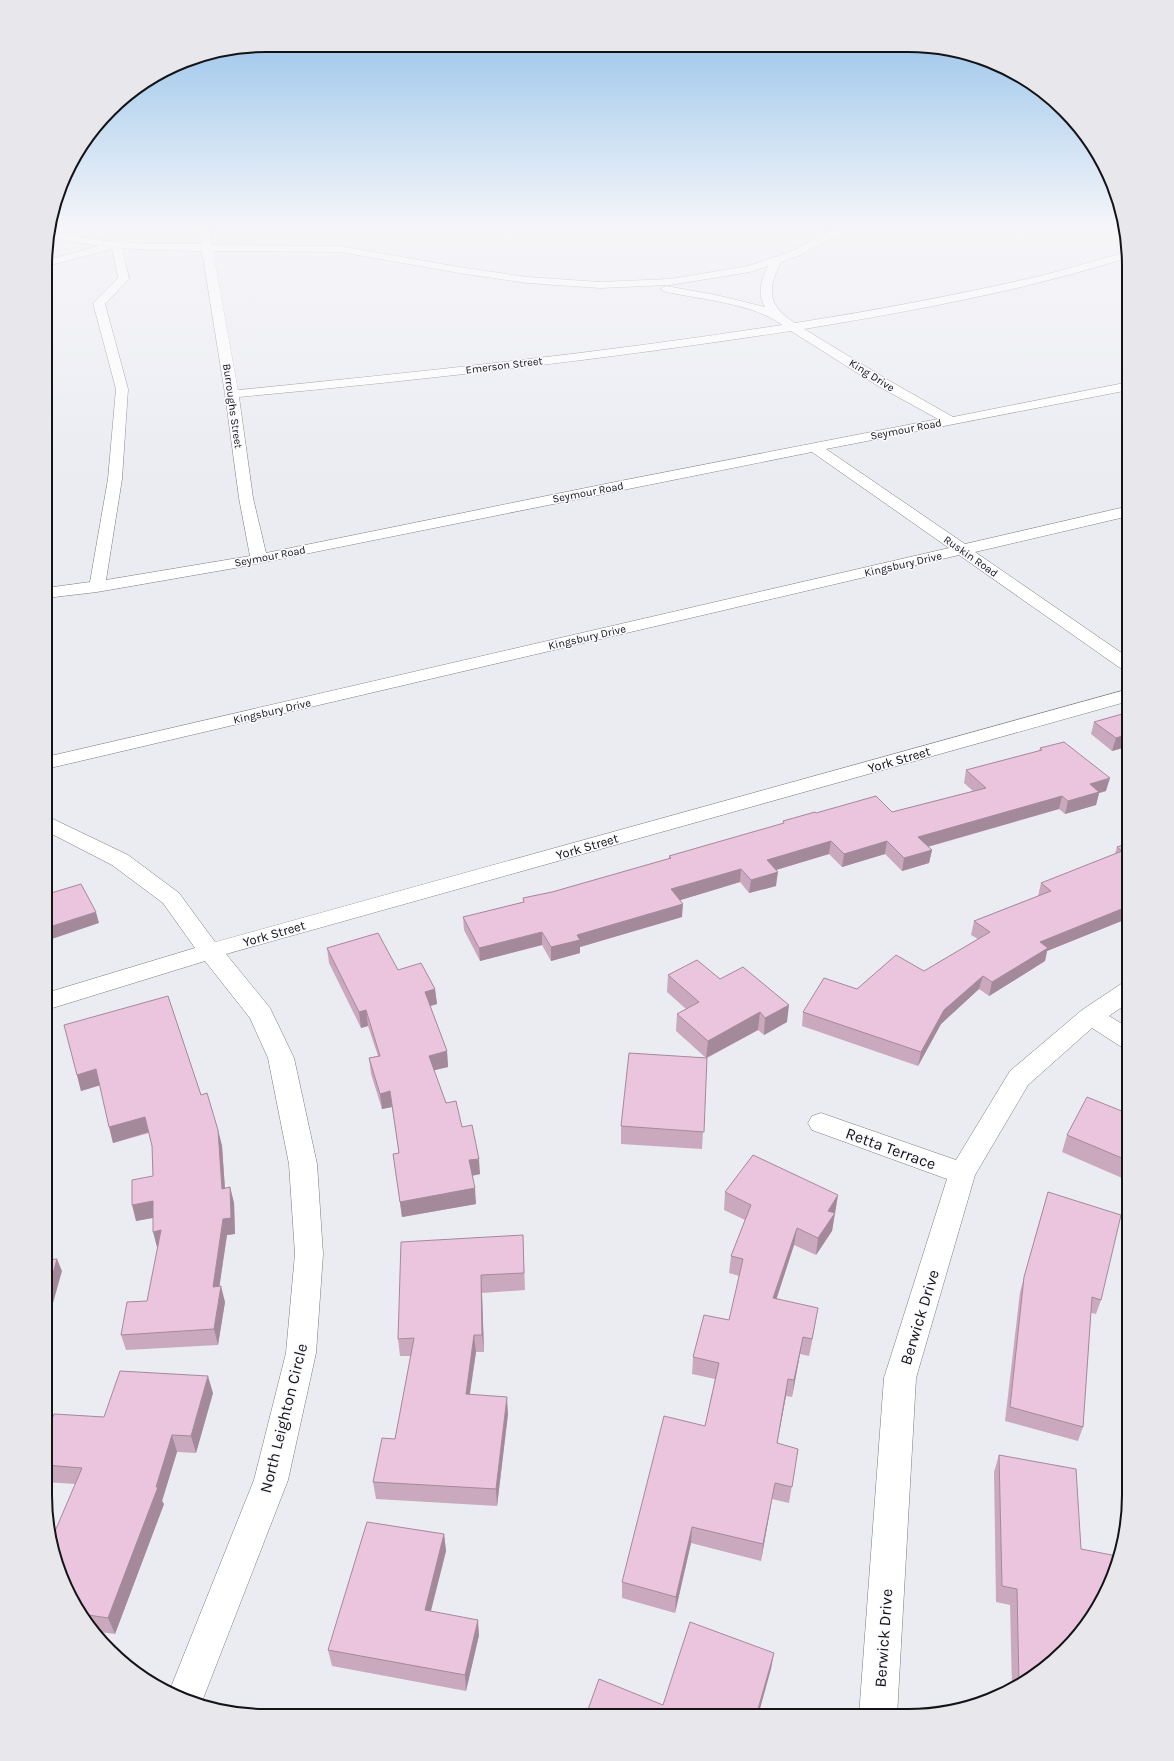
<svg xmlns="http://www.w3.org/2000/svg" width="1174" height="1761" font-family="Karla,sans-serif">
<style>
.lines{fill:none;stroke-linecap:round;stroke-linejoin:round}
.minor-casing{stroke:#7b7b81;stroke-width:1}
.minor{fill:#fff;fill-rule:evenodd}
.wall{fill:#caa9be}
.shaded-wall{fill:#a4899b}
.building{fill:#ebc4dd;stroke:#a4899b}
.labels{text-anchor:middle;stroke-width:3;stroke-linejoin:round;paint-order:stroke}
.far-street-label{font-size:11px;fill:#141417;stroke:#f9f9fe}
.street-label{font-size:13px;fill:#141417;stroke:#f9f9fe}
.near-street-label{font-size:16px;fill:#141417;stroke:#f9f9fe}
.rim{fill:none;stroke:#141417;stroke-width:2}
</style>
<rect width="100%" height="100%" fill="#ebecf2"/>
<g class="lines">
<defs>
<path id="minor" d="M199,229H209L212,245L340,246L459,267L527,277L600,282L670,279L748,266L790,252L834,229H847L846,231L798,256L781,262C767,290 767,305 795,323C878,310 962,294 1044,275C1072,268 1099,259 1126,252L1127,258C1022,291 912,311 804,329L888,380L953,417L1129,382V390L826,449L965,544L1129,506V516L975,552L1129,658V671L1123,670L959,555L46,769V757L949,548L812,452L235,568L97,592L46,598V588L90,582L108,479L116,389L93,303L118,278L112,249L47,266V260L99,246L47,237L49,231L98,240L147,244H201ZM122,248L147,250L202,251L225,394L239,498L250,556L106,580L122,479L128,389L105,304L129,279ZM213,251L340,252L459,273L527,283L600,288L670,285L750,272L768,266C761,281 757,292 765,307L716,295L666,286L660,289L666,292C700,299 755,304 782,325C601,353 420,372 238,390ZM791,331L878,386L938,419L620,481L266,553L253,498L239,397C423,380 608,359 791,331Z
M1129,689V701L226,954L270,1008L294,1058L317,1164L323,1254L316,1353L288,1480L201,1704L182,1699L169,1692L254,1480L286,1353L295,1254L289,1164L268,1058L250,1018L205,961L46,1010V993L195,948L163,903L112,865L46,831V817L53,819L128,855L179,893L215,942Z
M1129,982V1002L1109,1016L1129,1028V1049L1120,1046L1092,1028L1028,1085L975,1175L916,1378L897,1716H859L884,1378L947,1179L812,1130L808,1123L812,1116L821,1113L956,1160L1010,1071L1082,1010L1121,984Z"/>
</defs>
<use href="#minor" class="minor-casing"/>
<use href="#minor" class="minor"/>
</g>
<path class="wall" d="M1129,712V749L1126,747L1112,751L1091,734L1094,722Z
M1040,748L1106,791L1099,793L1096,805L1065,814L1059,809L928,847L932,850L929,863L902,871L885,854L842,867L829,854L776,870V886L749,893L740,882L680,900L682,917L580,947V953L551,961L542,945L480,961L464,930L463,917L523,902V898L552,892L669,859V856L783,824V821L816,813L892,812L973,791L964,783L966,770L1039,751Z
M1129,843V918L1047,951L1045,961L989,996L979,989L941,1024L918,1066L802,1026L803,1012L857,989L924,971L978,939L971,935L974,921L1038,896L1041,883L1115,854L1117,847Z
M327,948L398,970L435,989L437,1004L430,1006L447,1051L448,1067L434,1070L446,1103L462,1127L480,1174L472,1176L476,1204L402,1217L393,1154L399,1153L392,1107L382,1109L371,1074L369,1058L378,1056L368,1026L361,1028L329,963Z
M668,975L720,979L787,1022L764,1035L758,1030L707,1058L702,1149L621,1144V1126L706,1058L676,1031L677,1014L686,1009L667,992Z
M77,1075L201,1095L218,1130L222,1146L225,1188L230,1187L234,1203L235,1234L227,1235L219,1287L225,1302L218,1345L126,1350L121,1335L147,1301L158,1247H157L153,1218L136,1221L153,1176L152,1146L149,1133L113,1143L100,1085L81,1091Z
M1129,1114V1181L1062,1152L1067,1135Z
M725,1192L838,1195L832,1231L816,1255L794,1245L777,1298L815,1325L809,1356L800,1354L792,1397L786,1396L777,1444L798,1449L789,1503L772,1499L761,1561L691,1543L675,1613L622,1598V1582L705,1426L715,1379L692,1374L693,1357L729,1320L739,1276L729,1273L731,1256L745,1220L724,1210Z
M1048,1192L1101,1300L1096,1314L1091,1313L1083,1427L1078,1441L1005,1421L1020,1292Z
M523,1235L525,1290L482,1293L484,1352H476L470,1394L508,1414L497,1506L376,1499L373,1482L395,1439L411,1356H400L398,1339Z
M213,1393L196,1453L177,1452L162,1501L164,1504L115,1634L92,1631L62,1580L75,1484L45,1482V1437L104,1417Z
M999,1455L1081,1549L1043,1670L1012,1688L1010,1605L996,1602L994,1472Z
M444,1534L446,1551L431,1611L479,1635L466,1691L332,1666L328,1650Z"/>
<path class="shaded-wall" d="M1129,734L1126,747L1112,751L1116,738Z
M1110,778L1106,791L1099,793L1096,805L1065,814L1068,801L1090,784Z
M1062,796L1059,809L916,850L918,837Z
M831,841L829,854L766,873L767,860Z
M887,841L885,854L842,867L844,854Z
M932,850L929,863L902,871L904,858Z
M741,869L740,882L671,903V889Z
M778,872L776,886L749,893L751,880Z
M1129,896V918L1047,951L1045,961L989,996L992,982L1040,942Z
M683,904L682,917L580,947V953L551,961V947L577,935Z
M96,912L99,923L46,941V928Z
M542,932V945L480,961L479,948Z
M983,976L979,989L941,1024L918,1066L921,1052L944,1010Z
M435,989L437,1004L427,1007L425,992Z
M789,1005L787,1022L764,1035L765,1018Z
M366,1010L368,1026L361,1028L359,1012Z
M760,1012L758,1030L706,1058L708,1041Z
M447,1051L448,1067L431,1071L429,1056Z
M96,1069L101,1085L81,1091L77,1075Z
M390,1091L392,1107L382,1109L380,1094Z
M145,1117L149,1132L113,1143L109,1127Z
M218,1130L222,1146L226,1205L222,1189Z
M479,1159L480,1174L470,1176L469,1160Z
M230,1187L234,1203L235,1234L227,1235L217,1303L213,1287L223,1219Z
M475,1188L476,1204L402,1217L400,1202Z
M838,1195L832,1231L816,1255L818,1238L828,1211Z
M153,1201L157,1217L136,1221L132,1205Z
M797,1228L794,1245L771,1315L773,1298Z
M161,1230L166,1246L157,1247L153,1232Z
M57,1259L62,1271L46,1328L45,1326V1302Z
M481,1275L482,1293L484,1352L482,1335Z
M221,1286L225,1302L218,1345L214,1329Z
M818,1308L815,1325L809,1356L812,1339Z
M474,1335L476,1352L467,1411L466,1394Z
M803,1337L800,1354L792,1397L794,1380Z
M208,1376L213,1393L196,1453L191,1436Z
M788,1379L786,1396L774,1460L777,1443Z
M507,1397L508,1414L497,1506L496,1489Z
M172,1435L177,1452L162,1501L164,1504L115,1634L108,1618L156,1487Z
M775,1483L772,1499L761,1561L763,1544Z
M692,1527L691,1543L675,1613L676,1597Z
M444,1534L446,1551L427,1626L425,1610Z
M478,1620L479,1635L466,1691L465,1675Z
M774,1653L771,1669L758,1716H756Z"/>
<path class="building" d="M1129,712V734L1116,738L1094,722Z
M1064,742L1110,778L1090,784L1099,792L1068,801L1062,796L918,837L932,850L904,858L887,841L844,854L831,841L767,860L778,872L751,880L741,869L671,889L683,904L577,935L580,940L551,947L542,932L479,948L463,917L524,902L523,898L552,892L671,858L669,856L784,823L783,821L815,812L816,813L876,796L892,812L986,788L966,770L1042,750L1040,748Z
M1129,843V906L1040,942L1048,948L992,982L983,976L944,1010L921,1052L803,1012L824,978L857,989L896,955L924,971L990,932L974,921L1051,891L1041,883L1122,851L1117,847Z
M46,884L51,893L81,884L96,912L46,928Z
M378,933L398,970L421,963L435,989L425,992L447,1051L429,1056L446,1103L456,1101L462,1127L472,1125L479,1159L469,1160L475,1188L400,1202L393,1154L399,1153L390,1091L380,1094L369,1058L380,1056L366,1010L359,1012L327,948Z
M697,960L720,979L743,967L789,1005L765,1018L760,1012L708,1041L677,1014L699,1002L668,975Z
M168,996L201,1095L207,1093L218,1130L222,1189L230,1187L231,1218L223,1219L213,1287L221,1286L214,1329L121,1335L127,1302L147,1301L161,1230L153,1232V1201L132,1205V1180L153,1176L152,1146L145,1117L109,1127L96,1069L77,1075L64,1025Z
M629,1053L707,1058L704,1132L621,1126Z
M1087,1097L1129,1114V1161L1067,1135Z
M753,1155L838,1195L828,1211L835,1213L818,1238L797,1228L773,1298L818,1308L812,1339L803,1337L794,1380L788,1379L777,1443L798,1449L792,1487L775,1483L763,1544L692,1527L676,1597L622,1582L664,1416L705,1426L719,1363L693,1357L704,1315L729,1320L743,1259L731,1256L751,1205L725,1192Z
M1048,1192L1121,1215L1101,1300L1092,1297L1083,1427L1010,1407L1024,1277Z
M523,1235L524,1273L481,1275L482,1335H474L466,1394L507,1397L496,1489L373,1482L382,1438L395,1439L414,1338L398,1339L401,1242Z
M57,1259L45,1302V1260Z
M120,1371L208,1376L191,1436L172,1435L156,1487H158L108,1618L82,1614L62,1580L53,1536L82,1468L45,1465V1437L54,1414L104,1417Z
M999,1455L1076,1469L1081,1549L1117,1556V1566L1092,1618L1043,1670L1019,1684L1017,1589L1002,1586Z
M367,1522L444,1534L425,1610L478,1620L465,1675L328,1650Z
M690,1622L774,1653L756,1716L586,1715L599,1679L663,1705Z"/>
<linearGradient id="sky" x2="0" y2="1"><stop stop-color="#8fbfe9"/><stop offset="0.48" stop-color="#f6f6f9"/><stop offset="1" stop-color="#f6f6f9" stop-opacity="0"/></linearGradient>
<rect width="1174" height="475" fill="url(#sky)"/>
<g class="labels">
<g class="far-street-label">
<text transform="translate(504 365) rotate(-7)" y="4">Emerson Street</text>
<text transform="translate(872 375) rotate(32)" y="4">King Drive</text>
<text transform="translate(233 406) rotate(82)" y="4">Burroughs Street</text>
<text transform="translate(906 429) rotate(-11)" y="4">Seymour Road</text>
<text transform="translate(588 492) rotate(-11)" y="4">Seymour Road</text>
<text transform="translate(270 556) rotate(-11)" y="4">Seymour Road</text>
<text transform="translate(971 556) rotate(35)" y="4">Ruskin Road</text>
<text transform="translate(903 564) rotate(-13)" y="4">Kingsbury Drive</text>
<text transform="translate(587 637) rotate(-13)" y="4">Kingsbury Drive</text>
<text transform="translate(272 711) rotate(-13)" y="4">Kingsbury Drive</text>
</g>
<g class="street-label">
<text transform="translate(899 759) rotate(-16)" y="5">York Street</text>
<text transform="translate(587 846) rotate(-16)" y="5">York Street</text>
<text transform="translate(274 933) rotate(-16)" y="5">York Street</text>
</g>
<g class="near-street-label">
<text transform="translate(891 1148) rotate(20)" y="6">Retta Terrace</text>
<text transform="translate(919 1317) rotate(-73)" y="6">Berwick Drive</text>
<text transform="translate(283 1418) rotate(-76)" y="6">North Leighton Circle</text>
<text transform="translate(883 1638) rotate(-86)" y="6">Berwick Drive</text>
</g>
</g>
<path d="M0 0H1174V1761H0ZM266 52H908A214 214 0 0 1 1122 266V1495A214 214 0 0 1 908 1709H266A214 214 0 0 1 52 1495V266A214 214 0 0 1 266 52Z" fill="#e7e7ec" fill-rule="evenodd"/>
<path class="rim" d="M266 52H908A214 214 0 0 1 1122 266V1495A214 214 0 0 1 908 1709H266A214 214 0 0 1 52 1495V266A214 214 0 0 1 266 52Z"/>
</svg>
